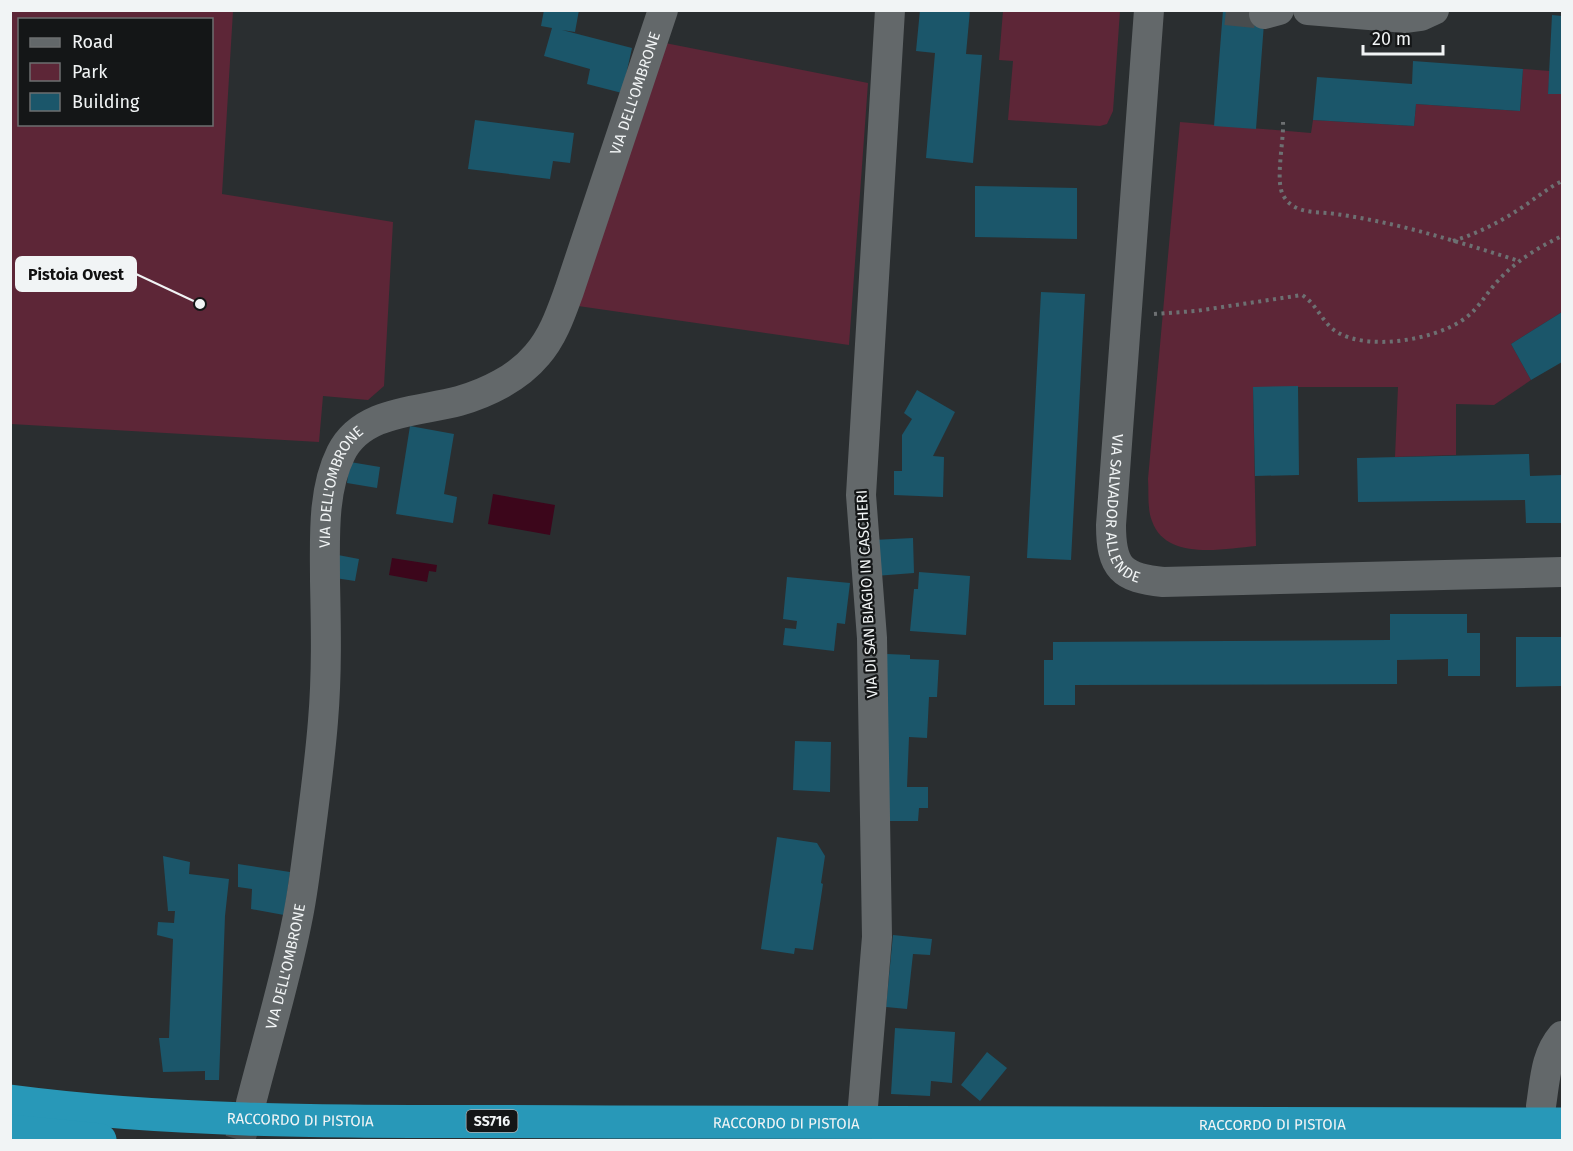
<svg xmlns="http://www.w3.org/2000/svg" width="1573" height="1151" font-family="'Fira Sans',sans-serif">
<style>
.green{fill:#5d2637;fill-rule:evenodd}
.water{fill:#3c061b}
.building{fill:#1b566a}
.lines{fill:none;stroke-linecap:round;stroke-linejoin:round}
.minor-tunnel{stroke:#484c4e;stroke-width:30;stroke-dasharray:30 15;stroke-linecap:butt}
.path{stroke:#6d7072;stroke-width:4;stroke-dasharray:3 4.5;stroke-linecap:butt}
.minor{stroke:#63686a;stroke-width:30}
.trunk{stroke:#2898b8;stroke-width:33}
.labels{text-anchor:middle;stroke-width:4.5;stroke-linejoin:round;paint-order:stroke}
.shield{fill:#141617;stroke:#afb1b2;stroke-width:1.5}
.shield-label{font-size:14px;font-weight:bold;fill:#f1f4f5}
.street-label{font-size:15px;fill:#f1f4f5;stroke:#141617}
.leader{fill:none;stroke:#f1f4f5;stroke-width:2}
.callout-dot{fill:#f1f4f5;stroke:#141617;stroke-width:2}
.callout{fill:#f1f4f5;stroke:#f1f4f5;stroke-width:2}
.callout-label{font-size:16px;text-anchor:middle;font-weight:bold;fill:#111}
</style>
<rect width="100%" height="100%" fill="#2a2e30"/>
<path class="green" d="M10,11H233L222,194L393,222L384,386L368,400L323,396L319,442L11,424ZM20,20H212V124H20Z
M1003,11H1120L1113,111L1107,124L1100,126L1008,120L1013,61L999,60Z
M665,43L868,83L849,345L578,306Z
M1523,69L1550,71L1548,93L1562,94V312L1511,344L1531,380L1494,405L1456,404V455L1395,457L1398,387H1253L1256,546C1222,549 1166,561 1152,521C1147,509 1149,492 1148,479L1180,122L1311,133L1313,120L1414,126L1416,104L1520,111Z"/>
<path class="water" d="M493,494L555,505L550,535L488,524Z
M392,558L437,565L436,572L429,571L427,582L389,575Z"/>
<path class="building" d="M544,10H579L575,32L562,30L632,48L622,93L587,84L590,69L544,56L552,28L541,26Z
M920,10H970L966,54L982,55L973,163L926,158L935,53L916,51Z
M1223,10H1265L1256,129L1214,126Z
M1552,15L1562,16V94H1548Z
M1413,61L1523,69L1520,111L1416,104L1414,126L1313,120L1317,77L1412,84Z
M475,120L574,133L570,163L553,161L550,179L468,169Z
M975,186L1077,188V239L975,237Z
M1041,292L1085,294L1071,560L1027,558Z
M1562,312V362L1531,380L1511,344Z
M1298,386L1299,475L1255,476L1253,387Z
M917,390L955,412L933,456L944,457L943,497L894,495V471H902V435L912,419L904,413Z
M410,426L454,434L444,494L457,497L453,523L396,514Z
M1529,454L1530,476L1562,475V523H1526L1525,500L1358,502L1357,458Z
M350,462L380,467L377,488L347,483Z
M913,538L914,573L875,576L873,540Z
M338,555L359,559L355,581L335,578Z
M919,572L970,576L966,635L910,631L914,589H918Z
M787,577L850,583L845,624L837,623L834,651L783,645L785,628L796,629L797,621L783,619Z
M1390,614H1467V633H1480V676H1448V659L1397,660V684L1075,685V705H1044V660H1053V642L1390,640Z
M1516,637H1562V686L1516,687Z
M887,654L910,655V659L939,660L937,697H929L927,738L909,737L907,787H928V808H919L918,821H881Z
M795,741L831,742L830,792L793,790Z
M777,837L817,843L825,856L821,883L823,884L813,950L795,948L794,954L761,949Z
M163,856L190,862L189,874L229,879L225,916L219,1080H205V1071L163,1072L159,1038H169L173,939L157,935L158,922L174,923L175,911H168Z
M238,864L290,872L284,915L251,909L252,889L238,887Z
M893,935L932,939L930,955L913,954L907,1009L886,1007Z
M895,1028L955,1032L952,1083L931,1081L930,1096L891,1094Z
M987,1052L1007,1068L980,1101L961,1085Z"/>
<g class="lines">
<path class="minor-tunnel" d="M1226,10L1264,14
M240,1140L251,1103"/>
<path class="path" d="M1283,122C1284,141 1275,180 1283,195C1292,212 1311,212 1328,213C1393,221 1456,241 1519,261
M1453,241C1476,234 1498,223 1518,210C1534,200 1546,189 1562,181
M1154,314L1196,311L1302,295C1317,304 1322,323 1337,332C1368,351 1432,340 1461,321C1476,312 1484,297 1495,284C1514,262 1537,248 1562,236"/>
<g class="minor">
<path id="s1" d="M1149,10L1111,525C1111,568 1122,578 1163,582L1562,572"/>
<path d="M1308,10L1406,18L1421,16L1434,10"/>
<path d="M1264,14L1279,10"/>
<path id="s2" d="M251,1103C266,1044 285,982 297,921C303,893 306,864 310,835C315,797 320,759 323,721C327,674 326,627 325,581C325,539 322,491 341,453C362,410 419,412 459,401C487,393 518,378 537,355C553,337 561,313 569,291L663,10"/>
<path d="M863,1106L877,937L872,638L861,495L890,10"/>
<path d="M1541,1106C1545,1081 1545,1056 1562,1036"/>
</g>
<g class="trunk">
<path id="s3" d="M10,1101C209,1127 411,1120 610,1122C928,1125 1245,1125 1562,1124"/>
<path d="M10,1131L100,1140"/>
</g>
</g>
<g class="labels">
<rect class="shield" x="466.5" y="1110" width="51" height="22" rx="4.5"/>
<g class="shield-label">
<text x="492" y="1126">SS716</text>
</g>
<g class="street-label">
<text dy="5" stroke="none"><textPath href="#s2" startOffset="1166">VIA DELL'OMBRONE</textPath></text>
<text dy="5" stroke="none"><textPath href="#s2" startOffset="627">VIA DELL'OMBRONE</textPath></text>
<text dy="5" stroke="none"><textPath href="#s1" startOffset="504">VIA SALVADOR ALLENDE</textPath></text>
<text transform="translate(867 594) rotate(-93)" y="5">VIA DI SAN BIAGIO IN CASCHERI</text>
<text dy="5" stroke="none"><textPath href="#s2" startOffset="141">VIA DELL'OMBRONE</textPath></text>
<text dy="5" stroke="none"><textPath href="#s3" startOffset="291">RACCORDO DI PISTOIA</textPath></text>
<text dy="5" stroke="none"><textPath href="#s3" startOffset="777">RACCORDO DI PISTOIA</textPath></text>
<text dy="5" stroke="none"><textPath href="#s3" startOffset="1263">RACCORDO DI PISTOIA</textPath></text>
</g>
</g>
<path class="leader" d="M200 304L136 274"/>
<circle class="callout-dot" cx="200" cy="304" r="6"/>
<rect class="callout" x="16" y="257" width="120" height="34" rx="6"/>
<g class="callout-label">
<text x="76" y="280">Pistoia Ovest</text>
</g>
<rect width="1573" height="1151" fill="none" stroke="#f1f4f5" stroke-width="24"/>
<rect x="18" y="18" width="195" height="108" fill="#141617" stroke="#6c6f70" stroke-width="1.5"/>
<rect x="30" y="38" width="30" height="9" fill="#63686a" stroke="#6c6f70" stroke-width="1.5"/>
<text x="72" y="48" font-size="18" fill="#f1f4f5">Road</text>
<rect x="30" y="63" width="30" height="18" fill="#5d2637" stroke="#6c6f70" stroke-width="1.5"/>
<text x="72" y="78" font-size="18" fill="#f1f4f5">Park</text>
<rect x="30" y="93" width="30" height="18" fill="#1b566a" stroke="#6c6f70" stroke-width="1.5"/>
<text x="72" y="108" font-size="18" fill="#f1f4f5">Building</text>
<path d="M1363 45v9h80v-9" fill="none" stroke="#f1f4f5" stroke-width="3"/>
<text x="1372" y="45" font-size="18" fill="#f1f4f5" stroke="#141617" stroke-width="4.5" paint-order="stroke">20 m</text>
</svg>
